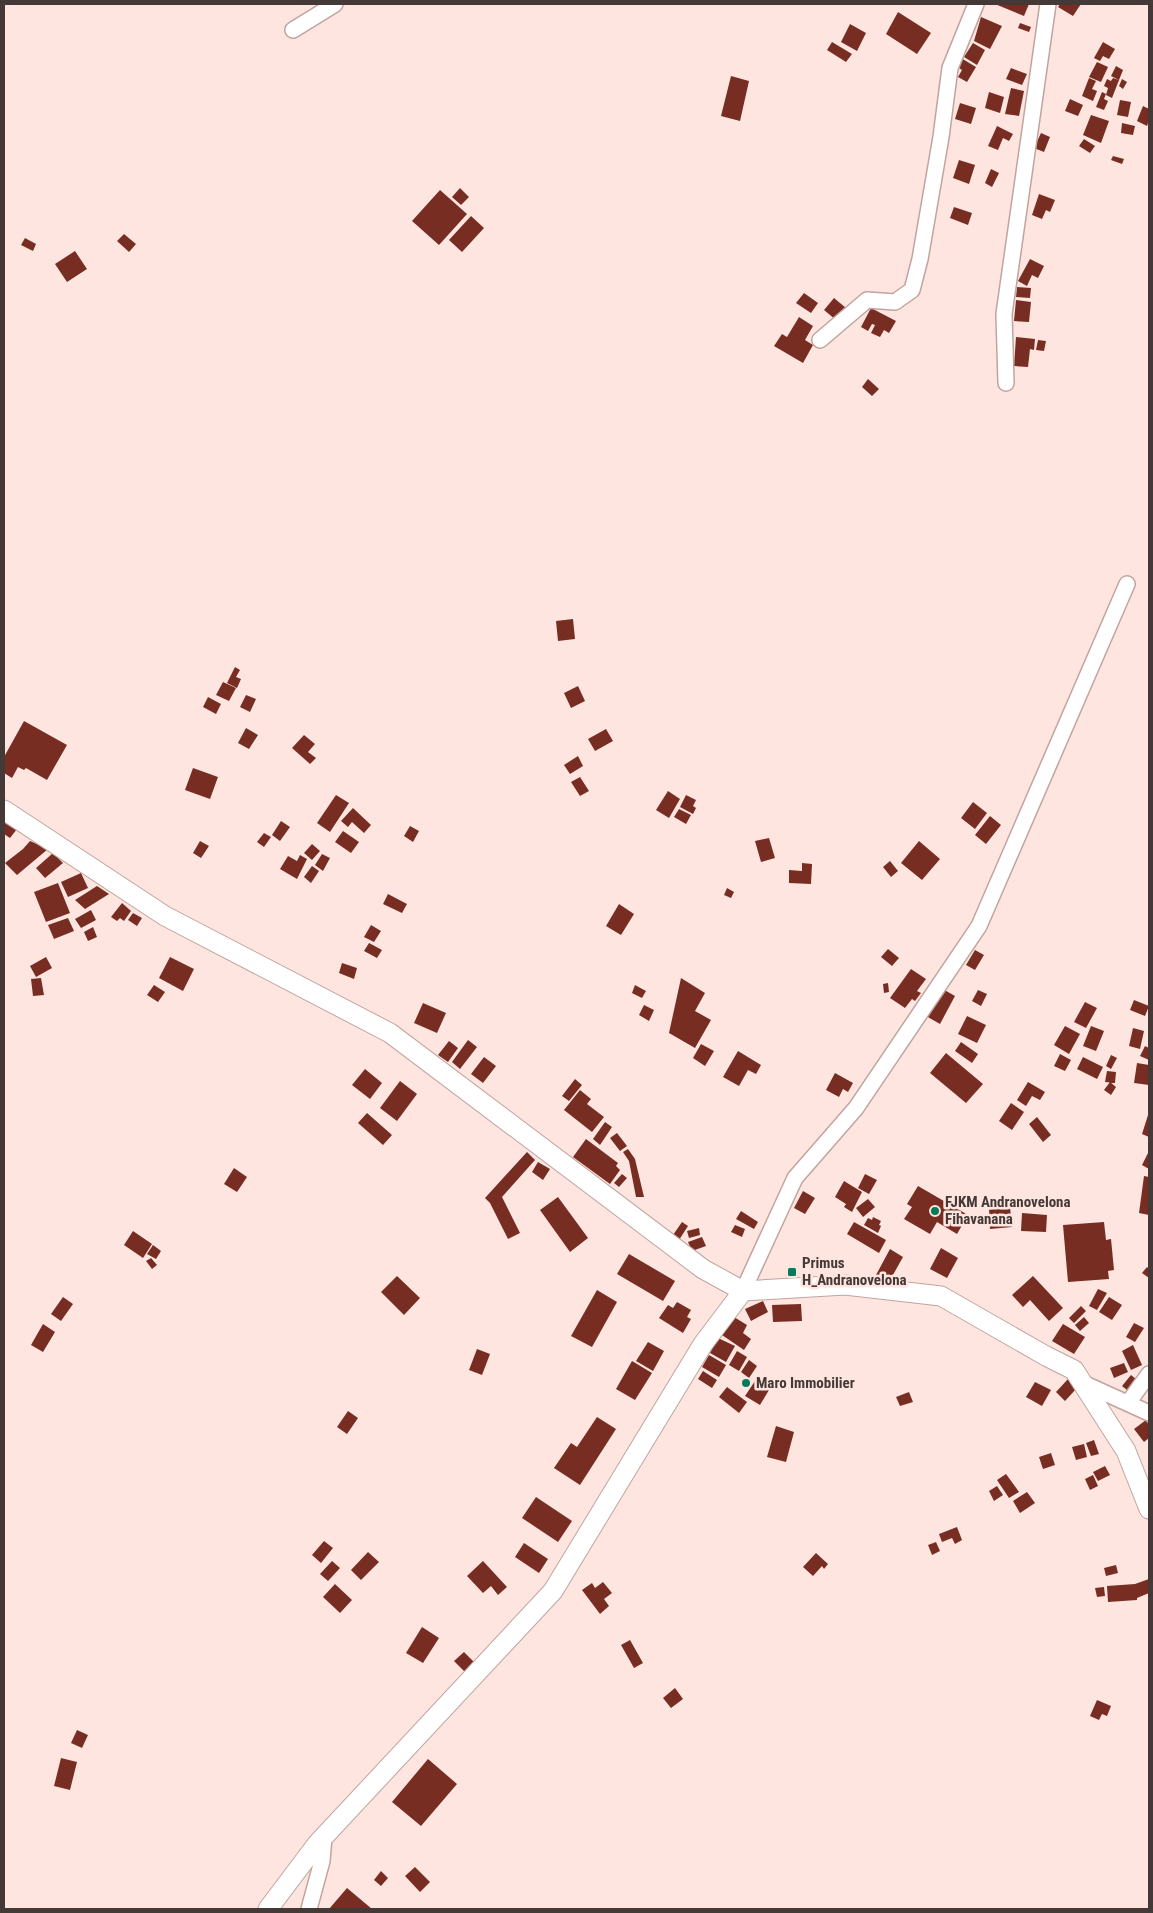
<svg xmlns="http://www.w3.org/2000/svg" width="1153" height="1913" font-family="'Roboto Condensed',sans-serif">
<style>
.building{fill:#782d22}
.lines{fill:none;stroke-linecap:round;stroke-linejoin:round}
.minor-casing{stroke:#c1a49e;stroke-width:18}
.tertiary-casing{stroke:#c1a49e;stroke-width:21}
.minor{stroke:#fff;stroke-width:15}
.tertiary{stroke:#fff;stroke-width:19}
.poi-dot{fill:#047c5a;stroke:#fee5e0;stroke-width:2}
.labels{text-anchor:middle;stroke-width:5;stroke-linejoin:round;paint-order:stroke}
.poi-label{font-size:15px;font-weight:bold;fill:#453937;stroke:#fee5e0;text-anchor:start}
</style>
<rect width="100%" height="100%" fill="#fee5e0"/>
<path class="building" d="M995,4H1029L1024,16Z
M1060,4H1081L1073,16L1058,7Z
M898,12L931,33L917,54L886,34Z
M981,17L1002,26L990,49L974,41Z
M1020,23L1031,27L1029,32L1018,28Z
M850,24L866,33L857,51L841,42Z
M832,42L852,54L846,62L827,50Z
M1103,42L1115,49L1109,59L1103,56L1100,61L1094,58Z
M973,43L985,50L977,65L964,57Z
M961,58L976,67L967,82L958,77L962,70L956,66Z
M1097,62L1108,67L1101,82L1089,77Z
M1116,66L1123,70L1119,80L1111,76Z
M1011,68L1027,74L1022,85L1006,79Z
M731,76L749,81L740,121L721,116Z
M1089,78L1096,81L1092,89L1097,91L1093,101L1082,96Z
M1113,78L1119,80L1112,98L1106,95L1108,88L1104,86L1107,79L1111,81Z
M1122,79L1127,82L1123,89L1119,86Z
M1011,88L1024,91L1019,116L1005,114Z
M989,92L1004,97L1000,113L985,108Z
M1102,92L1106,94L1104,99L1108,101L1104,110L1096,107Z
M1070,99L1083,105L1078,116L1065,111Z
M1120,100L1131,102L1128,117L1117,115Z
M960,103L976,108L971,124L955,119Z
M1143,106L1149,109V120L1147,126L1137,121Z
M1091,115L1109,121L1101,143L1083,135Z
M1122,123L1135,126L1133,135L1121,133Z
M997,126L1013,134L1009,141L1003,138L998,150L988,146Z
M1041,133L1050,137L1044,152L1034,148Z
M1084,139L1095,146L1090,153L1079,146Z
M1113,156L1124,159L1122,164L1111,160Z
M959,160L975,165L969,184L953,178Z
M991,169L999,173L992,187L985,183Z
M460,188L469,197L461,205L452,197Z
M440,190L467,214L439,245L412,221Z
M1039,194L1055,200L1050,212L1046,210L1042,219L1032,215Z
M954,207L972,213L968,225L950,218Z
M471,216L484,228L462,252L449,240Z
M124,234L136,244L129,252L117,241Z
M25,238L36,244L33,251L21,245Z
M75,251L87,269L67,282L55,264Z
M1030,259L1044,266L1038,278L1032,275L1027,286L1018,281Z
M1017,287L1031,288L1030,298L1016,297Z
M804,293L818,303L811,313L796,303Z
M834,298L846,308L836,320L824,310Z
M1016,300L1031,302L1029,322L1014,321Z
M871,308L896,321L889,333L884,330L880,337L871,333L875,325L872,324L868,331L861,327Z
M799,317L813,326L805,340L813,345L803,363L774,346L782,334L787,337Z
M1016,337L1035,339L1034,350L1030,349L1028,367L1014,366Z
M1038,340L1046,341L1044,351L1036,350Z
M868,379L879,389L872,396L862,387Z
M573,619L575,639L558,641L556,621Z
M235,667L240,670L236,677L241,679L237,688L227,683Z
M223,682L236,688L229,701L216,695Z
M578,686L585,701L571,708L564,693Z
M246,695L256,699L250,712L240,707Z
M208,697L221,704L216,714L203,707Z
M24,721L67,745L47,780L26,768L24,770L18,767L12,778L4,773V757Z
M246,728L258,735L249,749L238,743Z
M606,729L613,741L595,751L588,739Z
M304,735L315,744L308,752L316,758L310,764L292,748Z
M578,756L583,766L570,774L564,765Z
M193,768L218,777L210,799L185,790Z
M580,777L589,791L580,796L571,782Z
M668,791L680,799L669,818L656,810Z
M336,795L349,803L330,832L317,823Z
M686,795L696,800L693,806L696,808L693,814L680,807Z
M973,802L987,813L975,829L961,818Z
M353,808L371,825L364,833L352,822L348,827L341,821Z
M679,809L691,815L686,824L674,817Z
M990,816L1001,825L986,844L975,835Z
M5,821L17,829L10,838L4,834Z
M281,821L290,827L280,841L272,835Z
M410,826L419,831L413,842L404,836Z
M343,831L359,842L351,853L335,842Z
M264,833L271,837L264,847L257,842Z
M769,838L775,858L761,862L755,841Z
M30,841L48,849L17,875L5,863L23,849Z
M200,841L209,846L201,858L193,853Z
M919,841L940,859L922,880L901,863Z
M312,844L320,851L312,860L304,853Z
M53,853L63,863L45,878L36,868Z
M322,854L330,858L323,871L315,865Z
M300,855L307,859L297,879L280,869L288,856L297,861Z
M890,861L898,871L891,877L883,867Z
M802,863L812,864L811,884L789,883V870L802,871Z
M312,866L319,871L311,883L304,877Z
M81,873L88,888L68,897L61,882Z
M58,883L70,913L46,922L34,892Z
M97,886L109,894L85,909L75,900Z
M727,888L734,892L731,898L724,895Z
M388,894L407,904L402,913L383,904Z
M122,903L131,911L124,921L120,918L117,921L111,917Z
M619,904L634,914L621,935L606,926Z
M91,910L96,920L81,928L75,919Z
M133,913L142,918L137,926L128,920Z
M68,918L74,931L54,939L48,925Z
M371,925L381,931L374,942L364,937Z
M93,927L97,937L88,941L84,932Z
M369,943L382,950L377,958L364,951Z
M888,949L899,958L892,966L881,957Z
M975,950L984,955L975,970L966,965Z
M46,957L52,968L36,977L30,966Z
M170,957L194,969L183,991L159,978Z
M342,963L357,968L354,979L339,973Z
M911,969L926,979L917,991L921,993L915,1001L912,999L905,1008L890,998Z
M41,978L44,995L33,996L31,979Z
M681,978L705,993L695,1011L711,1020L695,1048L669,1033Z
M888,983L889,992L884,993L883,984Z
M154,985L165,992L158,1002L147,995Z
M635,985L646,991L642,998L632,993Z
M941,988L955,996L940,1024L926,1016Z
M978,990L987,994L981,1006L972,1001Z
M1134,1000L1149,1006L1145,1016L1130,1010Z
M1085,1002L1097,1008L1086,1028L1074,1022Z
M423,1003L446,1013L437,1033L414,1023Z
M644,1005L654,1010L649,1021L639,1015Z
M967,1016L986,1025L977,1043L958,1034Z
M1065,1026L1080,1034L1069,1054L1054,1045Z
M1091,1026L1104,1031L1096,1051L1083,1046Z
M1133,1028L1144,1031L1140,1049L1129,1046Z
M468,1040L477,1047L460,1069L452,1062Z
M449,1041L458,1048L448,1062L438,1055Z
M961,1042L978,1054L972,1063L955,1051Z
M701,1044L714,1051L705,1066L693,1058Z
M1145,1046L1149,1048V1060L1140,1056Z
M738,1051L761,1065L756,1074L748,1070L739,1086L723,1077Z
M946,1053L983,1084L966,1103L930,1073Z
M1060,1054L1071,1060L1065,1071L1054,1066Z
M1111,1055L1117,1058L1111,1069L1106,1066Z
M484,1057L496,1066L483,1083L471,1074Z
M1083,1057L1103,1067L1097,1079L1077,1069Z
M1137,1063L1149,1065V1085L1134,1083Z
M365,1069L382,1083L370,1099L352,1085Z
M1107,1071L1116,1072L1115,1083L1105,1082Z
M835,1073L853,1083L848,1092L843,1089L839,1097L826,1090Z
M575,1079L582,1085L569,1101L562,1096Z
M400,1081L417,1094L397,1121L380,1108Z
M1028,1082L1045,1092L1040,1100L1032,1096L1026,1106L1017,1100Z
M1110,1082L1116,1087L1111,1095L1104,1090Z
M580,1090L591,1099L587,1104L604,1117L592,1132L564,1110Z
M1011,1103L1024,1112L1012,1130L999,1121Z
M1149,1112V1137L1142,1134Z
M367,1113L392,1135L383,1145L358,1123Z
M1037,1117L1051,1135L1043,1142L1029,1124Z
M605,1122L612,1127L600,1145L593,1139Z
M617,1133L627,1146L620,1151L610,1138Z
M586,1139L618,1163L616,1166L620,1170L610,1184L573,1157Z
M628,1149L635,1159L644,1197H636L629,1161L623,1152Z
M1149,1151V1169L1142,1165Z
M527,1152L535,1160L502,1197L520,1233L508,1239L490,1203L485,1198Z
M538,1162L550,1169L543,1180L532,1172Z
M234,1168L247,1177L237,1192L224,1184Z
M622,1174L627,1178L619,1187L614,1183Z
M865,1174L877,1180L869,1194L858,1188Z
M1144,1176L1149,1177V1215L1139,1213Z
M844,1181L862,1192L852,1212L844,1207L846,1204L835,1197Z
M918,1186L968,1215L957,1234L937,1222L930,1234L904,1219L912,1207L907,1204Z
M803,1191L815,1198L805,1214L794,1208Z
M558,1197L588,1238L570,1252L540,1210Z
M868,1199L875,1207L863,1217L856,1208Z
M1010,1207L1012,1227L990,1229L989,1209Z
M741,1211L758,1222L754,1229L736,1219Z
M1022,1213L1047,1215L1046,1232L1021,1231Z
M873,1217L881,1221L879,1225L881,1226L878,1233L864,1225L868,1218L872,1220Z
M682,1222L688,1226L679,1240L673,1235Z
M854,1222L886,1240L879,1253L847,1234Z
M1104,1222L1106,1240L1111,1239L1114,1270L1108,1271L1109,1279L1068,1282L1063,1225Z
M735,1225L745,1229L742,1237L731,1232Z
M699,1228L700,1235L689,1238L687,1231Z
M133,1231L152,1244L143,1258L124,1245Z
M702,1237L706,1246L692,1251L688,1242Z
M153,1245L161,1251L156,1259L147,1254Z
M941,1248L958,1258L947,1278L930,1269Z
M890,1249L903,1257L889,1282L876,1275Z
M629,1254L675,1281L663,1301L617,1274Z
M151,1258L157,1265L152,1269L146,1261Z
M1147,1267L1149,1269V1278L1142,1273Z
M397,1276L420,1298L404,1315L381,1292Z
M1033,1276L1063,1308L1049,1321L1030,1300L1023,1307L1012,1295Z
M1098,1289L1107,1293L1097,1310L1089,1306Z
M597,1290L617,1302L592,1347L571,1336Z
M63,1297L73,1304L61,1321L51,1314Z
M1109,1297L1122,1305L1112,1320L1099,1312Z
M763,1301L768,1312L751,1321L745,1309Z
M677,1302L691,1310L687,1317L691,1319L683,1333L659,1318L668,1305L673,1308Z
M801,1304L802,1321L773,1322L772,1305Z
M1081,1306L1086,1311L1074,1323L1069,1318Z
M734,1317L747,1325L743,1333L751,1339L744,1350L722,1335Z
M1084,1317L1089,1323L1080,1331L1075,1325Z
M1134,1323L1144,1328L1135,1342L1126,1337Z
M43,1324L55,1332L43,1352L31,1345Z
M1063,1324L1085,1337L1074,1354L1052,1341Z
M718,1338L735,1346L726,1362L710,1353Z
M648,1342L664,1351L653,1371L636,1361Z
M1133,1345L1142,1365L1131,1370L1122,1351Z
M477,1349L490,1354L482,1375L469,1370Z
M737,1351L747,1357L739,1371L729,1365Z
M709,1355L726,1365L719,1377L702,1367Z
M749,1360L757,1366L749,1378L741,1372Z
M632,1361L652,1373L635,1400L616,1389Z
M1124,1363L1128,1372L1114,1378L1110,1368Z
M703,1371L717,1380L712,1388L698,1379Z
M1131,1375L1136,1379L1127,1390L1122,1386Z
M1068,1379L1077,1388L1065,1401L1056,1392Z
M755,1381L769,1390L760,1405L745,1396Z
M1035,1382L1051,1390L1042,1406L1026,1397Z
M727,1387L747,1402L739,1413L719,1397Z
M909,1392L913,1402L900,1406L896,1397Z
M348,1411L358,1418L347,1434L337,1427Z
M597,1417L616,1429L580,1485L554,1468L571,1443L577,1447Z
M1146,1420L1149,1425V1438L1144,1442L1134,1429Z
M776,1426L794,1432L786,1462L767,1457Z
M1094,1440L1099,1454L1091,1456L1086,1443Z
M1084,1444L1087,1457L1076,1460L1072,1447Z
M1051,1453L1055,1465L1043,1469L1039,1457Z
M1105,1466L1110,1475L1098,1481L1093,1472Z
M1006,1474L1019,1492L1009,1498L997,1480Z
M1093,1475L1098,1486L1090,1490L1085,1479Z
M997,1486L1003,1495L994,1501L989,1491Z
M1027,1492L1035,1503L1020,1513L1013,1501Z
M536,1497L572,1521L558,1542L522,1518Z
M957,1527L962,1540L955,1544L952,1538L942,1542L939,1534Z
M324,1541L333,1548L321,1563L312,1555Z
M936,1542L940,1551L932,1555L928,1545Z
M524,1543L548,1559L539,1573L515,1557Z
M368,1552L379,1562L361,1580L351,1570Z
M816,1553L828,1564L824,1569L822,1566L813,1576L803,1567Z
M332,1561L340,1568L328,1581L320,1574Z
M483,1561L507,1587L498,1595L491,1586L483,1593L467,1576Z
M1116,1565L1118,1573L1106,1576L1104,1568Z
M1149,1579V1593L1137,1598V1600L1108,1602L1107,1586L1135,1584Z
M603,1582L612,1593L604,1599L609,1606L600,1614L582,1590L592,1583L595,1588Z
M335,1584L352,1600L340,1613L323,1597Z
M1104,1587L1105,1596L1097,1597L1095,1588Z
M422,1627L439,1638L423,1663L406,1653Z
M630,1640L643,1663L634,1668L621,1645Z
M464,1652L475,1663L465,1672L454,1661Z
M675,1688L683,1699L671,1708L663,1698Z
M1097,1700L1111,1706L1107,1716L1102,1714L1099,1720L1090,1716Z
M77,1730L88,1735L82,1748L71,1743Z
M61,1758L77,1762L70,1790L54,1786Z
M428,1759L457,1784L421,1826L392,1802Z
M415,1867L430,1882L420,1892L405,1876Z
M381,1871L388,1878L381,1886L374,1880Z
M347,1888L372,1909H329Z"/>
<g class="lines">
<defs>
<path id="minor" d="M293,30L335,4
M820,340L867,300L895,302L912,290L920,259L941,137L950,68L976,4
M1006,383L1004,314L1048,4
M743,1291L795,1178L856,1108L979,926L1127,584
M1083,1383L1149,1413
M1128,1403L1149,1374
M309,1909L322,1861L324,1837"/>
<path id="tertiary" d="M4,810L165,916L390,1033L703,1269L743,1291L845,1285L941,1296L1046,1356L1074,1370L1126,1451L1149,1509
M268,1909L317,1844L553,1591L703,1344L743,1291"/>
</defs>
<use href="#minor" class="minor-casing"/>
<use href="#tertiary" class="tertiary-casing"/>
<use href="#minor" class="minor"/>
<use href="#tertiary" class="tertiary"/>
</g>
<g class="poi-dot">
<circle cx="935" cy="1211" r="5"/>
<rect x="787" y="1267" width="10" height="10" rx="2.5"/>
<circle cx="746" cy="1383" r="5"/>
</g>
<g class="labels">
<g class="poi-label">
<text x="945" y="1207">FJKM Andranovelona<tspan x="945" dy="17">Fihavanana</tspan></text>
<text x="802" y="1268">Primus<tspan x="802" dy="17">H_Andranovelona</tspan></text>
<text x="756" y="1388">Maro Immobilier</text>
</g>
</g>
<rect width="1153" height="1913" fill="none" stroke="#453937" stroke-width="10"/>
</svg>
